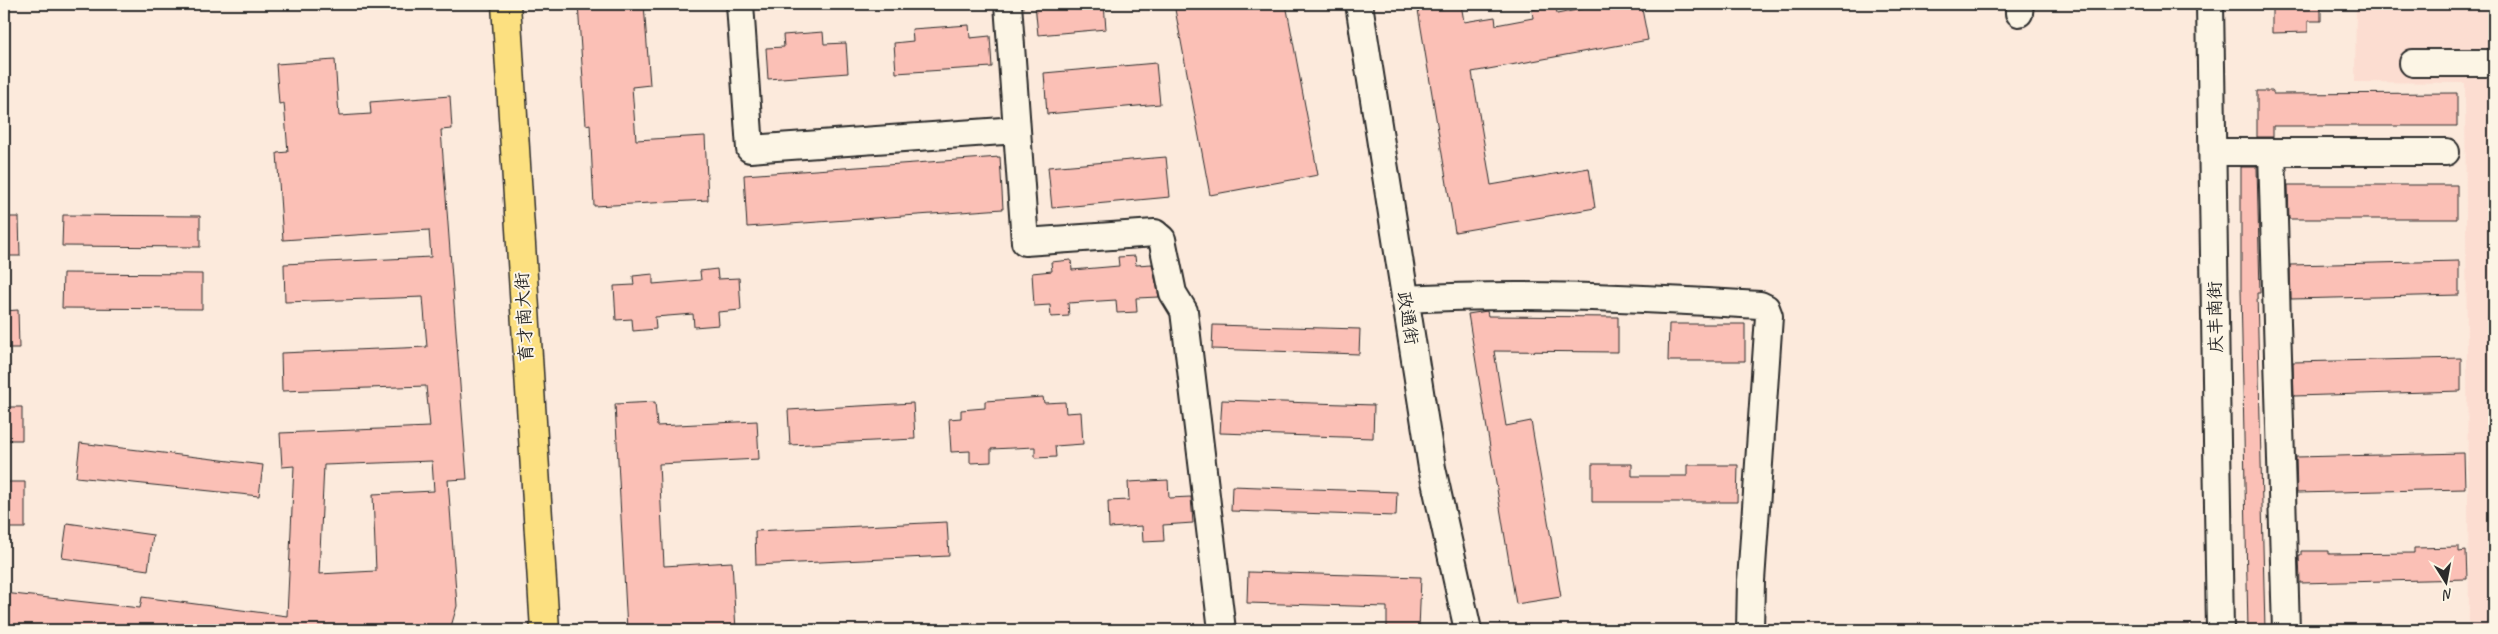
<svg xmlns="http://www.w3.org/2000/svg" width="2498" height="634" font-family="Caveat,'LXGW WenKai TC',sans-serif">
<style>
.built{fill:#fcddd1}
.building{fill:#fbc0b6;stroke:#2b2b2b;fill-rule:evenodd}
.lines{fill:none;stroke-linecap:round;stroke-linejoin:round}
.minor-casing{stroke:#2b2b2b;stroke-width:30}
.major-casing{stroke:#2b2b2b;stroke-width:31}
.minor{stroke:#fcf5e5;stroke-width:26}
.major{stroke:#fce080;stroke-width:28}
.labels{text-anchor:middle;stroke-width:4;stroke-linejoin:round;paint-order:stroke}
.street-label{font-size:18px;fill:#2b2b2b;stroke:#fcf5e5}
</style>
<rect width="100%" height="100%" fill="#fceadc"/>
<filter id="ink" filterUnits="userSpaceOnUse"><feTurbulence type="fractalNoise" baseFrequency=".02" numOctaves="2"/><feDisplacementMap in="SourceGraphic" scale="10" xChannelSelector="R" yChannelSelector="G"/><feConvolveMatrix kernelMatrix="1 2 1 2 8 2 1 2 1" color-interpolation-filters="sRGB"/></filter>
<g filter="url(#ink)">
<path class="built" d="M2356,4H2494V630H2469L2465,83L2355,82Z"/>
<path class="building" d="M578,4H644L650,85L632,87L636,140L705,136L708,200L594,206L590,124L586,125Z
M1035,4H1104L1106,29L1038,35Z
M1174,4H1286L1318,175L1210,195Z
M1417,4H1461L1464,22L1495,17L1496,25L1533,18L1532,10L1556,5L1557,14L1592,7L1591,4H1641L1648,40L1472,72L1491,185L1589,168L1595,208L1455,232Z
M2272,4H2321V21H2308V32L2272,33Z
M969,25L970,38L990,36L992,67L896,73L894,43L913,41L912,29Z
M823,32L824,44L846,43L848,73L768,79L766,48L784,47L783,35Z
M335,60L339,116L371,114L370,102L450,96L452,129L441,130L467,479L448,480L457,606L450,630H4V593L140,608L142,597L287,616L294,466L282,467L280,433L430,427L426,386L282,391L281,353L427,347L423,297L285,302L284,264L431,257L429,230L283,240L277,153L288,152L284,103L279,104L276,64ZM432,461L434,491L373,494L376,571L319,574L324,465Z
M1156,63L1160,104L1047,114L1044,73Z
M2257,91H2273V94L2457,93V126H2273V137H2257Z
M1000,157L1003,209L747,227L744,175Z
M1166,157L1170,197L1052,208L1048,167Z
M2241,167H2257L2260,293H2257L2265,630H2248L2241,289Z
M2288,185H2457V219H2289Z
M63,215L200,216V247L62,246Z
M4,217H19L20,256H4Z
M1135,256L1136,265L1152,264L1159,297L1136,298L1137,312L1117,313L1116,300L1068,303L1069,316L1051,317L1050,305L1034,306L1032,273L1052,271L1051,262L1071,260L1072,270L1119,266L1118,257Z
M2459,261V295L2291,299L2290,265Z
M717,269L718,279L739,278L741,310L718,312L719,325L694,327L693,314L655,317L656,329L633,331L632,319L616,320L614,286L634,285L633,276L653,274V284L701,280L700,271Z
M63,273L202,274V309L62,308Z
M18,310L19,348H4V311Z
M1487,311L1488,316L1618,317V352L1494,351L1506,426L1531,421L1561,597L1516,604L1468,314Z
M1669,324H1745V361H1668Z
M1213,325L1360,329L1359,354L1212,349Z
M2461,358V391L2294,396L2293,362Z
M1043,397L1044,403L1065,402L1066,413L1081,412L1083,444L1055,446L1056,457L1035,458V447L991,449V462L970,463V451L951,452L949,419L961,418V410L985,408V401Z
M1222,400L1374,405L1373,438L1220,433Z
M655,402L657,426L757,421L759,459L659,464L664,566L732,562L736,630H627L615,404Z
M913,403L915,439L790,445L788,410Z
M4,407H22V440H4Z
M80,443L263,465L259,496L76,477Z
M2464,453L2465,489L2297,493L2296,457Z
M1592,464H1632V476H1687V465H1738L1737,502H1592Z
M1168,480L1169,498L1191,497L1193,523L1163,525L1164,541L1143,542L1142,526L1109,528L1108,501L1129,500L1128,482Z
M4,482H25V528H4Z
M1232,486L1397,492L1396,516L1231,511Z
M947,522L949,556L756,565L755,531Z
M67,523L153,535L148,570L62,558Z
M2459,547V552L2466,551L2467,579L2300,583L2299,555H2301V551H2329V554L2414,553V548Z
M1248,572L1421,577L1419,630H1387V607L1247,603Z"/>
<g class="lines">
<defs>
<path id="minor" d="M740,4L750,149L1017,130
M1008,4L1025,242L1155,233L1162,239L1173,293L1184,311L1222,630
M1359,4L1432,468L1468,630
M2210,4L2220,630
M2019,13L2020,4
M2413,63H2494
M2213,152H2446
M2272,152L2286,630
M1405,299C1524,292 1641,298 1760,305L1766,308L1769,316L1751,581L1750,630"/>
<path id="major" d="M506,4L545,630"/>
</defs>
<use href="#minor" class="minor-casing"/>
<use href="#major" class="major-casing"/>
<use href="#minor" class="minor"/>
<use href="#major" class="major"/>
</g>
</g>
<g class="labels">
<g class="street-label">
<text transform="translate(524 317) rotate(-93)" y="6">育才南大街</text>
<text transform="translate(2215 317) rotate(-91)" y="6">庆丰南街</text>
<text transform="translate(1408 318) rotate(81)" y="6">政通街</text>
</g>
</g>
<rect width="2498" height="634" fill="none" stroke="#fcf5e5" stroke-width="20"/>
<rect x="10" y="10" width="2478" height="614" fill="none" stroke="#2b2b2b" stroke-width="2" filter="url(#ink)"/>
<g transform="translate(2446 582) rotate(169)" stroke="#fcf5e5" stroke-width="4" paint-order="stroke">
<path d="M0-4L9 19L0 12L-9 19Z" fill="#2b2b2b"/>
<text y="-8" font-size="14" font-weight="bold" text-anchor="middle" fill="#2b2b2b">N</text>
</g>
</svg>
